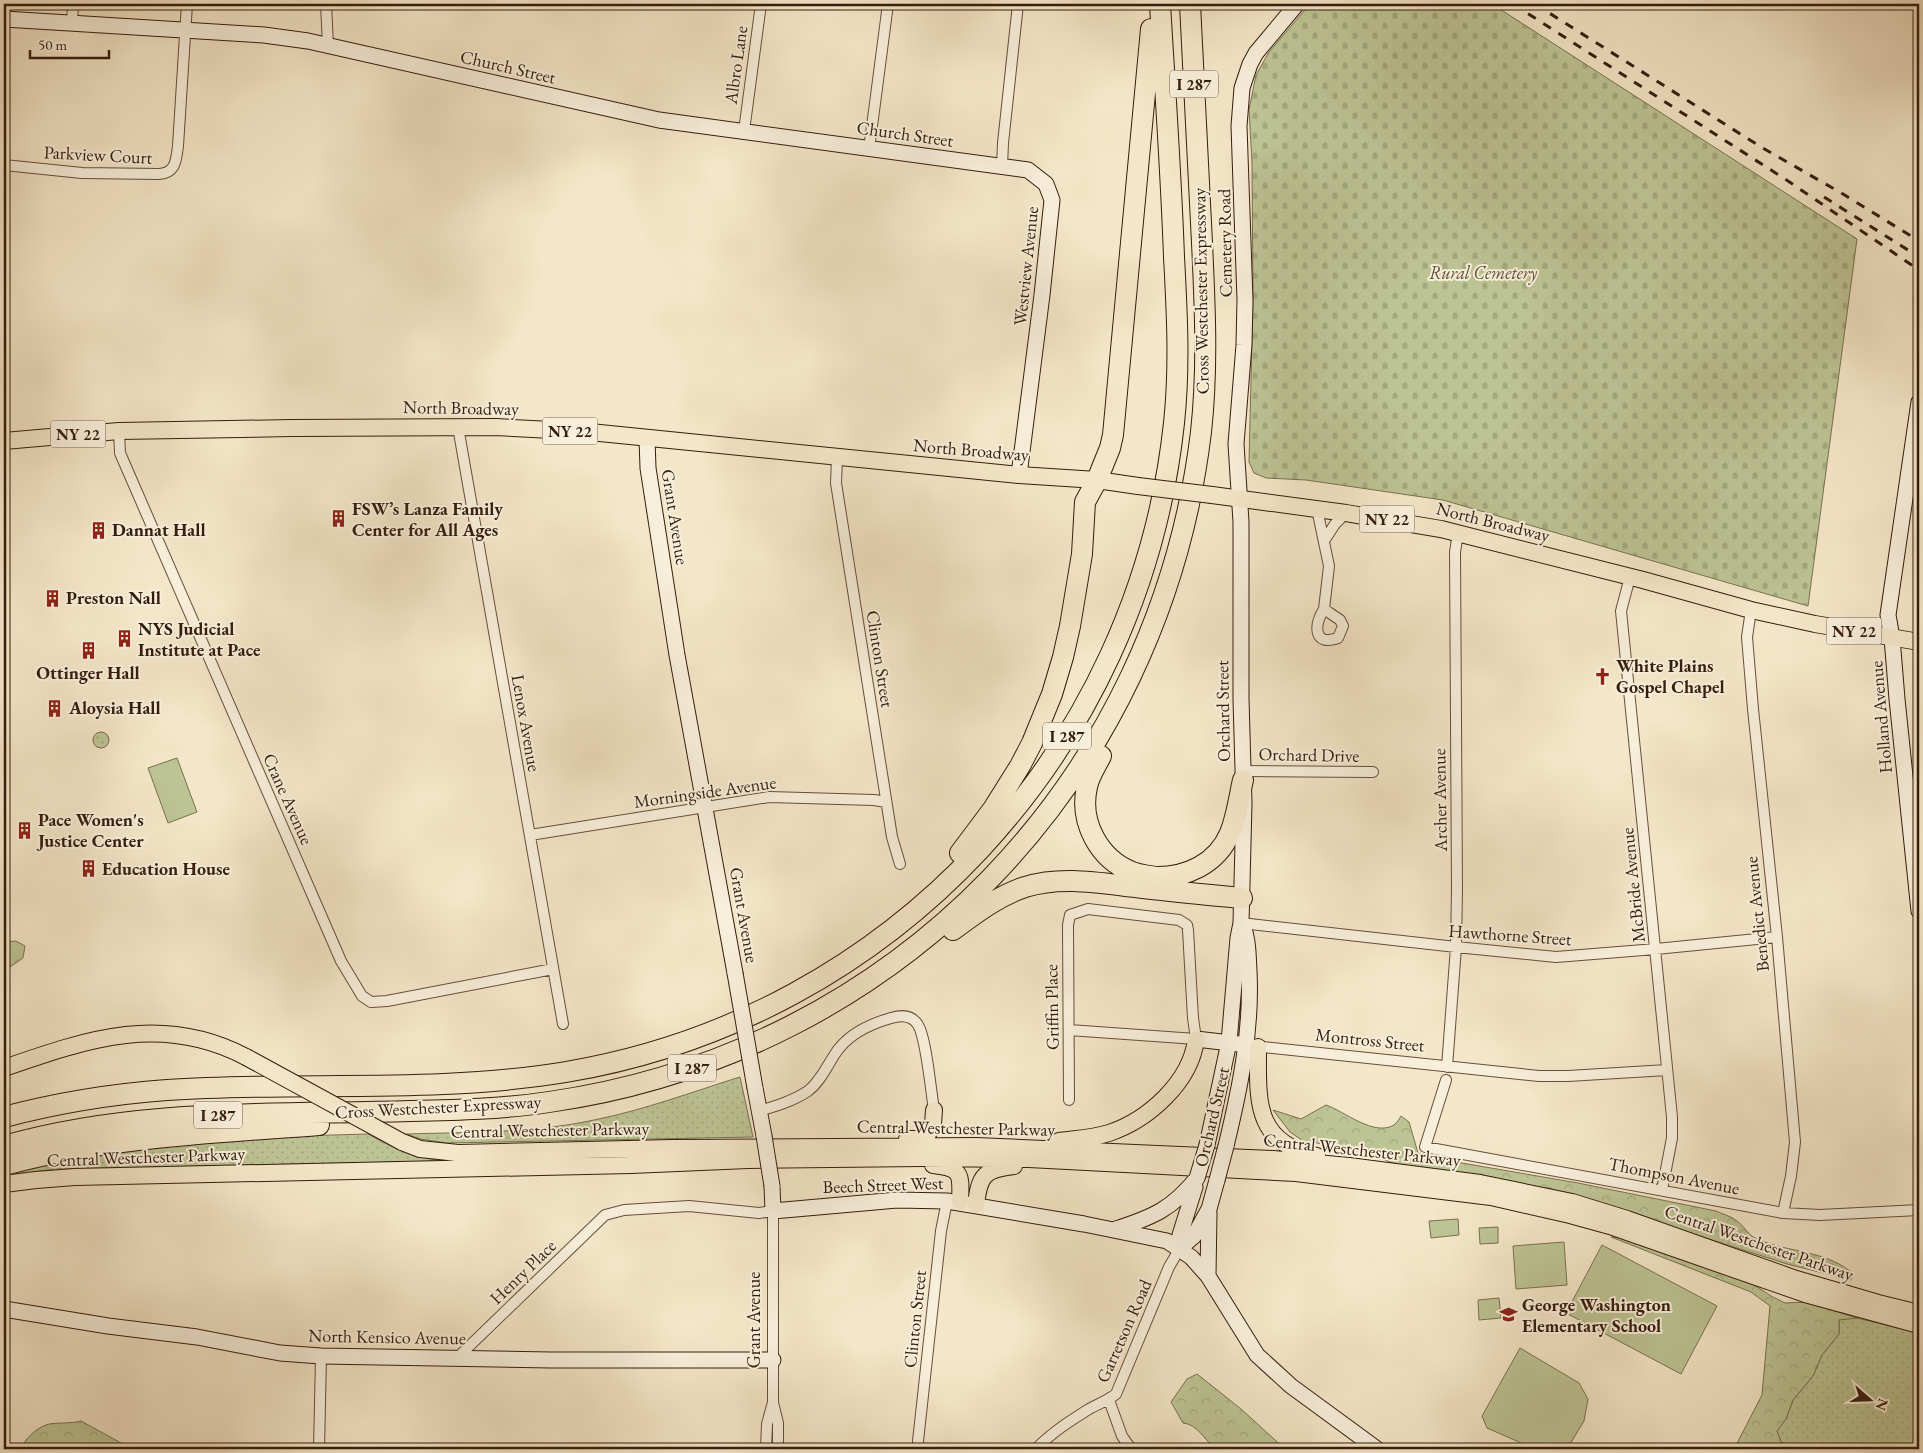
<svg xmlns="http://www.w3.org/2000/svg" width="1923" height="1453" font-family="'EB Garamond',serif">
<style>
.grass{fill:url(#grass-dots);stroke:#797050}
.forest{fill:url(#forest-crowns);stroke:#797050}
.cemetery{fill:url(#cemetery-stones);stroke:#797050}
.green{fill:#bdc494;stroke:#797050}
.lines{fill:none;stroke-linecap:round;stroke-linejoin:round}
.street-casing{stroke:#654e3c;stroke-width:12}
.secondary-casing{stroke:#351c0d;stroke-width:17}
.primary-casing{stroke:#351c0d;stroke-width:18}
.highway-casing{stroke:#351c0d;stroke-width:22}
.street{stroke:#f8efdb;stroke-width:10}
.secondary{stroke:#f8efdb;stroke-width:15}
.primary{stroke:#f4e6c8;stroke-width:16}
.highway{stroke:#f4e6c8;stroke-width:20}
.rail{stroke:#351c0d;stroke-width:3;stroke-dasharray:9 9;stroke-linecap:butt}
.secondary-bridge-casing{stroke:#351c0d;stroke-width:17;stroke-linecap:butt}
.primary-bridge-casing{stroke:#351c0d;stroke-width:18;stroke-linecap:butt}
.secondary-bridge{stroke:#f8efdb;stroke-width:15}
.primary-bridge{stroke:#f4e6c8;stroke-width:16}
.labels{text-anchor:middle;stroke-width:4;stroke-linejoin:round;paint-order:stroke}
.shield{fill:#f8efdb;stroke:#705b4b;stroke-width:1}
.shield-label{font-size:16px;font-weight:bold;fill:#351c0d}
.street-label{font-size:18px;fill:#351c0d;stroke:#f8efdb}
.park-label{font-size:18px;font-style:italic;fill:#5e4e36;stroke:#f8efdb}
.poi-label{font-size:18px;font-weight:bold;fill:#351c0d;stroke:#f8efdb;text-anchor:start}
</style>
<defs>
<pattern id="grass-dots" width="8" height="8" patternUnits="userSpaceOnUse" patternTransform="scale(1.25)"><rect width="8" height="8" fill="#bdc494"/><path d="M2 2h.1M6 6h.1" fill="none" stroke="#a3a87e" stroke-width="1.8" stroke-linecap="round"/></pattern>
<pattern id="forest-crowns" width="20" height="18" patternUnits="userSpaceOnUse" patternTransform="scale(1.25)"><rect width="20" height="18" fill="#bdc494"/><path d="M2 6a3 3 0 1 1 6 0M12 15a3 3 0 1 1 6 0" fill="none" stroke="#a3a87e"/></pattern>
<pattern id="cemetery-stones" width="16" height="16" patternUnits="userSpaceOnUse" patternTransform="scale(1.25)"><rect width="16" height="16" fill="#bdc494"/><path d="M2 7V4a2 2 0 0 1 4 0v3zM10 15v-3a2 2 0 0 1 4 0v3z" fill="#a3a87e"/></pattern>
</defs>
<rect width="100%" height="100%" fill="#f4e6c8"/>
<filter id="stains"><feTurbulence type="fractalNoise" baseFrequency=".004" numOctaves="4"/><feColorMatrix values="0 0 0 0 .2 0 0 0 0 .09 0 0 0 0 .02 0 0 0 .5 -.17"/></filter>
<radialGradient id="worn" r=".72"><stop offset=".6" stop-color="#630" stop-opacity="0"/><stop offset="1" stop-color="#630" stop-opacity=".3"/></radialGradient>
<path class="grass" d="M93 740a8 8 0 1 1 16 0a8 8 0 1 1-16 0Z
M740,1077L753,1137L447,1143L420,1139L407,1134C469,1132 534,1133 594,1120C644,1110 692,1092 740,1077Z
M368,1134C393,1148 412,1156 441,1161L55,1169L4,1176V1172L68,1156L261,1137Z
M1857,1318L1919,1333V1449H1791L1781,1442L1777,1431L1786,1419L1793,1400L1813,1376L1822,1355L1839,1334V1319Z"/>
<path class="forest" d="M16,941L25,946L23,958L4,971V942Z
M1326,1105C1344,1111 1374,1137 1394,1125C1397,1123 1399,1119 1401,1116L1409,1122L1418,1153L1427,1157L1578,1183L1716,1211C1722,1214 1731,1216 1737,1221C1743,1225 1747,1233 1753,1237C1784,1253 1823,1249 1851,1272V1280L1787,1264L1574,1196L1561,1194L1550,1188H1526L1427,1168H1406L1377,1157H1361L1349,1150L1332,1148L1318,1143H1306L1290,1132L1273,1110L1301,1119Z
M1611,1237L1632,1238L1756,1286L1771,1296L1785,1303L1806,1302L1857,1318L1839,1320V1334L1822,1355L1813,1376L1793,1400L1786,1419L1777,1431L1781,1442L1791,1449H1734L1762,1395L1770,1306L1751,1292Z
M1197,1374L1241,1409L1285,1449H1215C1205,1440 1197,1424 1183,1423L1171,1402L1187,1379Z
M81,1421L121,1443L143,1449H21C25,1439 35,1429 46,1425C53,1422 71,1424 81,1421Z"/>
<path class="cemetery" d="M1310,4H1492L1857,239L1808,606L1443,500L1306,480L1266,478L1254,473L1249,462L1253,297L1252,163L1249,110L1256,75L1269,52Z"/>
<path class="green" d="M177,758L197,812L168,823L148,768Z
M1458,1219L1459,1235L1431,1238L1429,1221Z
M1498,1227V1243L1480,1244L1479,1228Z
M1564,1242L1567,1285L1516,1289L1513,1246Z
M1602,1245L1717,1306L1681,1374L1566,1313Z
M1499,1298L1501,1318L1479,1320L1478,1300Z
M1520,1348L1579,1383L1588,1399L1584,1421L1567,1449H1535L1487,1428L1482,1416Z"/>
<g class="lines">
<defs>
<path id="street" d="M326,4L328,46
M72,24L73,4
M744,131L761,4
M869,149L888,4
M4,165L82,173L159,174C176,173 176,160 178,146L187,4
M1002,166L1003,143L1018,4
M458,427L563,1024
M119,431L120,453L341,961L362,996L371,1002L387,1001L553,969
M837,458L836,483L892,837L900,864
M1317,509L1329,566L1324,609
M1324,541L1335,524L1346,513
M1630,577L1621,611L1672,1117V1138L1662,1190
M1324,609L1340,620L1343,626L1338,638C1313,647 1314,625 1324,609Z
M1751,610L1747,637L1753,709L1777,937L1795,1142L1791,1176L1783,1213
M1243,771L1373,772
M530,835L769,797L874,800L886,802
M1241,923L1456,947L1556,957L1656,949L1777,937
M1069,1030L1196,1039L1193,1018L1188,930L1187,925L1179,920L1088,909L1070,915L1068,925L1069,1100
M1253,1046L1539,1076H1568L1667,1070
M1447,1067L1456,947L1457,889L1455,552L1458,533
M1446,1080L1425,1147L1783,1213L1820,1215L1919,1210
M759,1111C776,1106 793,1101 808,1091C820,1082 827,1066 835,1054C847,1035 870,1024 891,1018C901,1015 912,1015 918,1025C926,1037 931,1092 934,1110
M458,1357L605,1215L624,1210L689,1206L759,1213L773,1211V1402L767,1424L766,1449
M1109,1400L1122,1436L1131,1449
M773,1403L778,1423V1449
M918,1441L941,1231L947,1201
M319,1449L321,1356
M1036,1449C1051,1433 1070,1421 1089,1409C1098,1404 1107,1401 1116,1394L1169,1267L1180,1248"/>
<path id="secondary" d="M4,19L264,35L308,41L659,120L1028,170L1046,184L1052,200L1042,295L1019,475
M1919,402L1888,615L1892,638L1897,699L1919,911
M647,438L648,468L677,655L735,973
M1196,1039L1239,1044
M755,1088L764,1136
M1207,1145L1229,1042L1238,938L1241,923L1244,803L1241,699V522L1236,444L1244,345L1245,300L1239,126L1242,88L1250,64L1256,53L1297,4
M1226,1146C1240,1088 1252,1031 1249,971C1248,957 1249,943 1244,929
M772,1186L773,1211L897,1200L947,1201L1084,1224L1167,1241L1191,1257L1208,1276L1257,1355L1291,1386L1377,1449
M1116,1229C1153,1217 1172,1209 1197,1178
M1180,1248L1194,1236L1209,1209L1217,1180
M1180,1248V1235L1195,1187
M1208,1276L1209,1213
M4,1309L108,1326L197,1337L280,1353L321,1356L551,1360H773"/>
<path id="primary" d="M4,441L119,431L292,428L496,427L590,432L1019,475L1097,480L1138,486
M1212,495L1346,513L1441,529L1643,580L1751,610L1815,624L1919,642
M1258,1047C1258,1099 1253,1143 1317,1156
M4,1068C88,1039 162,1013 246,1057
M907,1139H919L927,1136L933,1124L934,1110
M1059,1141C1075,1139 1093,1138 1109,1133C1148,1120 1191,1082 1196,1039
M402,1142L420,1149L458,1153L672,1148L976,1146L1273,1159L1349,1166L1480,1183L1572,1202L1627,1219L1796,1279L1878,1303L1919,1313
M933,1165C963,1168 961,1175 960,1202
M4,1184L36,1180L75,1177L631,1165L748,1160L923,1158L1029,1159L1296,1173L1491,1197L1570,1215L1610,1226L1805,1294L1919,1325
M976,1205C979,1176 984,1169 1014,1166"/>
<path id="highway" d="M1101,756C1096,766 1089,776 1087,787C1079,822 1099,859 1132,872C1143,876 1155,877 1166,878
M960,853L993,809L1020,766L1032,743L1052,694L1063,657L1070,626L1082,554L1085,502L1097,480L1110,448L1113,435L1151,29
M1154,877C1186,878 1217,864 1230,833C1237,816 1239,797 1243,780
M953,930C976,913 998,896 1025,887C1064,875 1104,884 1143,888C1176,892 1209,895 1242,898
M4,1117C57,1103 112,1094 167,1090C300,1081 434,1094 566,1072C893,1017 1139,751 1174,423C1180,367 1177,312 1174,257C1171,173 1165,88 1160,4
M4,1146C136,1108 274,1115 410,1111C456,1110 503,1109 549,1102C897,1052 1159,781 1201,432C1208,369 1205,306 1202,243C1198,163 1194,83 1190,4
M4,1165C107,1137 213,1133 319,1125"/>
</defs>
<use href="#street" class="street-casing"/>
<use href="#secondary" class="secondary-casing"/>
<use href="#primary" class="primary-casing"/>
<use href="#highway" class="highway-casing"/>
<use href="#street" class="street"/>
<use href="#secondary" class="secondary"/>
<use href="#primary" class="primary"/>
<use href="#highway" class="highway"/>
<path class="rail" d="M1513,4L1788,181L1919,270
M1535,4L1761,147L1843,194L1919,241
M1824,197L1919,257"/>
<defs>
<path id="secondary-bridge" d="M735,973L755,1088
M764,1136L772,1186
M1197,1178L1207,1145
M1217,1180L1226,1146"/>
<path id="primary-bridge" d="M1138,486L1212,495
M246,1057L402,1142"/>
</defs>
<use href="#secondary-bridge" class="secondary-bridge-casing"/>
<use href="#primary-bridge" class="primary-bridge-casing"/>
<use href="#secondary-bridge" class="secondary-bridge"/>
<use href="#primary-bridge" class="primary-bridge"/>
</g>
<defs>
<symbol id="building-bare" viewBox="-9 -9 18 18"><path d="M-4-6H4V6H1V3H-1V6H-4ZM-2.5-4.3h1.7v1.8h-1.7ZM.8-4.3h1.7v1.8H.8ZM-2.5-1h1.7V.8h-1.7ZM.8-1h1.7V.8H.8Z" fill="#8f2418" stroke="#f8efdb" stroke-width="2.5" paint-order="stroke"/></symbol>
<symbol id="church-bare" viewBox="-9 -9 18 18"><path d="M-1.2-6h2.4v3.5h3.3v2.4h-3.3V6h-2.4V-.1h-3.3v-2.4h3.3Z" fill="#8f2418" stroke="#f8efdb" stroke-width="2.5" paint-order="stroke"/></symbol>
<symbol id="school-bare" viewBox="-9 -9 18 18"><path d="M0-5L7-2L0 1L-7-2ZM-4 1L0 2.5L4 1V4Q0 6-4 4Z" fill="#8f2418" stroke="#f8efdb" stroke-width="2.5" paint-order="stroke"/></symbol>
</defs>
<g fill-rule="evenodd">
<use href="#building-bare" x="326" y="506" width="25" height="25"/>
<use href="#building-bare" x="86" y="518" width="25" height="25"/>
<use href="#building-bare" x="40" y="586" width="25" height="25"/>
<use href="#building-bare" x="112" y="626" width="25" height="25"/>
<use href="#building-bare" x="76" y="638" width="25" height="25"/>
<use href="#church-bare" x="1590" y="664" width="25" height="25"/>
<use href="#building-bare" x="42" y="696" width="25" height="25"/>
<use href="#building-bare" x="12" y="818" width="25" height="25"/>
<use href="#building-bare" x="76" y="856" width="25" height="25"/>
<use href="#school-bare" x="1496" y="1302" width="25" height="25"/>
</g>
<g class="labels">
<g class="shield">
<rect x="1170" y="70.5" width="48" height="27" rx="4"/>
<rect x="542.5" y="417.5" width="55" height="27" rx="4"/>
<rect x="50.5" y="420.5" width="55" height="27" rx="4"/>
<rect x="1359.5" y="505.5" width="55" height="27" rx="4"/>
<rect x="1826.5" y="617.5" width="55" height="27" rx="4"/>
<rect x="1043" y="722.5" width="48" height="27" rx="4"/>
<rect x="668" y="1054.5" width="48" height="27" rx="4"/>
<rect x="194" y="1101.5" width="48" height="27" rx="4"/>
</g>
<g class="shield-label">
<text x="1194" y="90">I 287</text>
<text x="570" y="437">NY 22</text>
<text x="78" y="440">NY 22</text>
<text x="1387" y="525">NY 22</text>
<text x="1854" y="637">NY 22</text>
<text x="1067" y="742">I 287</text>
<text x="692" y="1074">I 287</text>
<text x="218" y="1121">I 287</text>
</g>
<g class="street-label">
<text transform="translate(736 65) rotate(-82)" y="6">Albro Lane</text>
<text transform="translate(508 67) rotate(13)" y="6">Church Street</text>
<text transform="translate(905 134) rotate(8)" y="6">Church Street</text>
<text transform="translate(98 155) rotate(3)" y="6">Parkview Court</text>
<text transform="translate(1225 243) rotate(-91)" y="6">Cemetery Road</text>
<text transform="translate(1026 266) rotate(-84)" y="6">Westview Avenue</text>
<text transform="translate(1201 291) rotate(-91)" y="6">Cross Westchester Expressway</text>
<text transform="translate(461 408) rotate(1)" y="6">North Broadway</text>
<text transform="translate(971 450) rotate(5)" y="6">North Broadway</text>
<text transform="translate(675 517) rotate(81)" y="6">Grant Avenue</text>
<text transform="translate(1493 522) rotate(14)" y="6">North Broadway</text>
<text transform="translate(880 659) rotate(81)" y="6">Clinton Street</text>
<text transform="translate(1223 711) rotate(-91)" y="6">Orchard Street</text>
<text transform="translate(1881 717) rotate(-95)" y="6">Holland Avenue</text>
<text transform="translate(526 723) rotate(80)" y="6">Lenox Avenue</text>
<text transform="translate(1309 755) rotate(1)" y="6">Orchard Drive</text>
<text transform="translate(705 792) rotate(-8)" y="6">Morningside Avenue</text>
<text transform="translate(288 799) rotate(66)" y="6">Crane Avenue</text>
<text transform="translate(1440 800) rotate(-91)" y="6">Archer Avenue</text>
<text transform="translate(1633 885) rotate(-96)" y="6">McBride Avenue</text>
<text transform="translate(1757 914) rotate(-96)" y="6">Benedict Avenue</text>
<text transform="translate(744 915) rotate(80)" y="6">Grant Avenue</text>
<text transform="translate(1510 935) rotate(4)" y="6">Hawthorne Street</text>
<text transform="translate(1052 1007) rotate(-91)" y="6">Griffin Place</text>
<text transform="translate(1370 1040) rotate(6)" y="6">Montross Street</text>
<text transform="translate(438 1107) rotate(-3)" y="6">Cross Westchester Expressway</text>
<text transform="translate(1212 1117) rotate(-77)" y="6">Orchard Street</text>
<text transform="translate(956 1128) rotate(1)" y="6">Central Westchester Parkway</text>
<text transform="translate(550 1130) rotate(-1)" y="6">Central Westchester Parkway</text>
<text transform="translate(1362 1150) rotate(6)" y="6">Central Westchester Parkway</text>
<text transform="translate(146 1157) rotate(-2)" y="6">Central Westchester Parkway</text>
<text transform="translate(1674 1176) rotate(11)" y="6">Thompson Avenue</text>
<text transform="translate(883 1185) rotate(-2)" y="6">Beech Street West</text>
<text transform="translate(1759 1243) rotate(19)" y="6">Central Westchester Parkway</text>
<text transform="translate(523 1272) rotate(-44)" y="6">Henry Place</text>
<text transform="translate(915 1319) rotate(-84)" y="6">Clinton Street</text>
<text transform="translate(754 1320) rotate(-90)" y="6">Grant Avenue</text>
<text transform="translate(1124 1331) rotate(-66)" y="6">Garretson Road</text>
<text transform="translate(387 1337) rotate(1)" y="6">North Kensico Avenue</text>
</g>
<g class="park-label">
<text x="1483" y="279">Rural Cemetery</text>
</g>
<g class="poi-label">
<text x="352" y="515">FSW’s Lanza Family<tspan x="352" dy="21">Center for All Ages</tspan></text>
<text x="112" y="536">Dannat Hall</text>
<text x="66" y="604">Preston Nall</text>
<text x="138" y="635">NYS Judicial<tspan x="138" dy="21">Institute at Pace</tspan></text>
<text x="1616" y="672">White Plains<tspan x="1616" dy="21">Gospel Chapel</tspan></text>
<text x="88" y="679" text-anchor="middle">Ottinger Hall</text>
<text x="69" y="714">Aloysia Hall</text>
<text x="38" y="826">Pace Women's<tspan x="38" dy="21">Justice Center</tspan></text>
<text x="102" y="875">Education House</text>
<text x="1522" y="1311">George Washington<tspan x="1522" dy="21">Elementary School</tspan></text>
</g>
</g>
<rect width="1923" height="1453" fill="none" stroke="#f4e6c8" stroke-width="20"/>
<rect x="5" y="5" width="1913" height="1443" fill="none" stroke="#351c0d" stroke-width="2.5"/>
<rect x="10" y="10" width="1903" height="1433" fill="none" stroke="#351c0d"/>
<g transform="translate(1870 1400) rotate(110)" stroke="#f8efdb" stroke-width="4" paint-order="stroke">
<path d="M0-4L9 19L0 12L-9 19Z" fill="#351c0d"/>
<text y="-8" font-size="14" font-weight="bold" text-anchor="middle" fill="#351c0d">N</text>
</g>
<path d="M30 50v8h79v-8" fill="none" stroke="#351c0d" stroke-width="2.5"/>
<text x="38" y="50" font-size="15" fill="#351c0d" stroke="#f8efdb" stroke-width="4" paint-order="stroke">50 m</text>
<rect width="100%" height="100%" filter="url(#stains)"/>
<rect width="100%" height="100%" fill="url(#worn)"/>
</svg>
